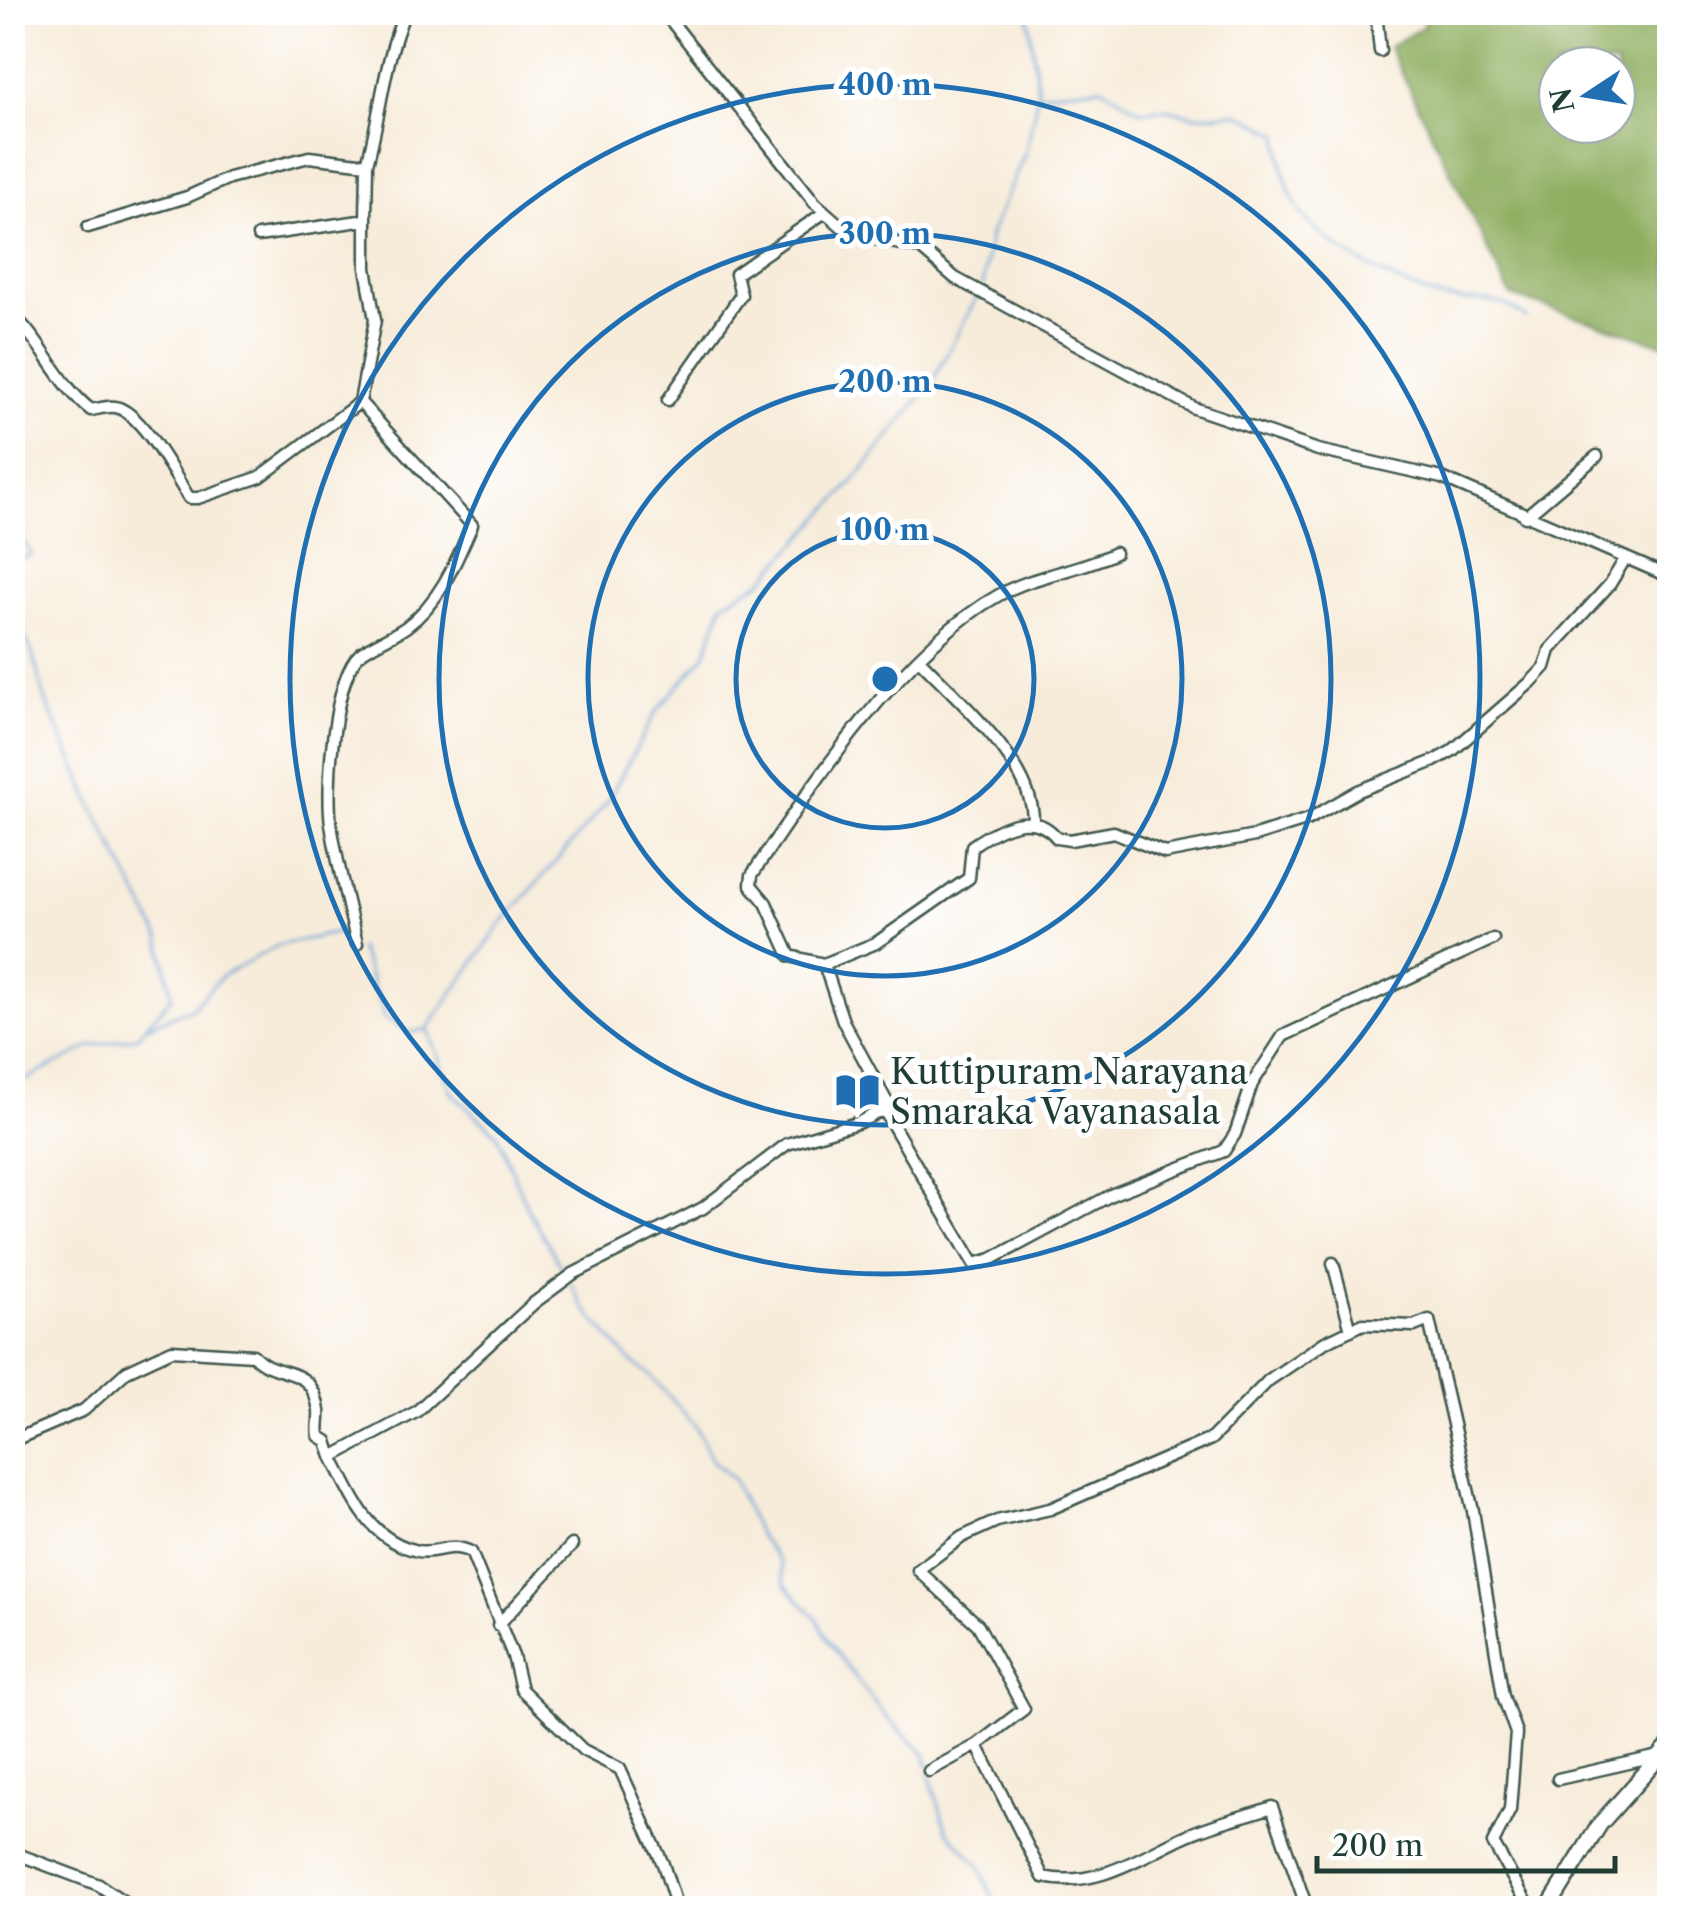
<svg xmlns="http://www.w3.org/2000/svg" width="1682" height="1921" font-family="'Libre Caslon Text',serif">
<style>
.forest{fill:#90ae61;stroke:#58764a;stroke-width:2.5;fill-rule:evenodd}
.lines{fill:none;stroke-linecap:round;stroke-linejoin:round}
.stream{stroke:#65a1d6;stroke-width:2.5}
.street-casing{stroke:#3f574d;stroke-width:15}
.secondary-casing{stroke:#3f574d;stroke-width:19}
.street{stroke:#fff;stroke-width:10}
.secondary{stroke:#fff;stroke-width:14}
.ring{fill:none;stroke:#1f6fb2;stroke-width:5}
.labels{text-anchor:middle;stroke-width:10;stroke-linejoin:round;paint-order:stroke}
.poi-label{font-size:35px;fill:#1f3d34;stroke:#fff;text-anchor:start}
.centre{fill:#1f6fb2;stroke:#fff;stroke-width:5}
.ring-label{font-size:30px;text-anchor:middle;font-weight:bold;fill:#1f6fb2;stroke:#fff;stroke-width:10;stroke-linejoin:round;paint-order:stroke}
</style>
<rect width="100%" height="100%" fill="#fff"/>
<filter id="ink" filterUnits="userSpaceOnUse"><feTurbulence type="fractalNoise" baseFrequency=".01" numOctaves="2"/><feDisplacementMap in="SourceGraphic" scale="20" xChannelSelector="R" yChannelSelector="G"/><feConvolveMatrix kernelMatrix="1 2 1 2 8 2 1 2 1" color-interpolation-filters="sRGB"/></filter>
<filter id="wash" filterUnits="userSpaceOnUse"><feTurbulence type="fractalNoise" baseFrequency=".0048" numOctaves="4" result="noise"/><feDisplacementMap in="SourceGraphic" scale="40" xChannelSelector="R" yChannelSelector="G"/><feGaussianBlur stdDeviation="2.25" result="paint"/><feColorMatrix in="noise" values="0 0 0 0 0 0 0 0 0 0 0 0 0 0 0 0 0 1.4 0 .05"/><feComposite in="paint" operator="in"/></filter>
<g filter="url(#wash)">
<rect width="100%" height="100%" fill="#f7ecda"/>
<path class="forest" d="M1423,13H1669V346L1511,296L1389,47L1424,26ZM1557,65H1617V125H1557Z"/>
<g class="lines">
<path class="stream" d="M1040,93L1102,87L1140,111L1166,109L1196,116L1238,113L1279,134C1281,157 1283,179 1294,201C1314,242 1396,286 1439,297C1475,306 1494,291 1526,318
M983,286L990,234L1026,151L1038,93L1028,12
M12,527L32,554L12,563
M12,617L31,649L45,699L93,807L160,938L172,997L136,1037L92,1046L21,1082L12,1092
M359,948L385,1018L410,1033L427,1029L503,922L605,805L656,712L705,655L723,603L762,581L854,481L931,384L979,293
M145,1027L192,1008L222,976L279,945L341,932L350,939
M427,1029L452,1093L497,1134L528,1210L566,1275
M570,1282L583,1306L629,1360L650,1375L697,1428L712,1460L733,1479L758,1534L780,1563L785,1585L817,1619L830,1644L885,1716L925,1754L928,1766
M929,1774L947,1831L979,1865L993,1898L1005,1908"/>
</g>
</g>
<g filter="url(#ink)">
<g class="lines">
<defs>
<path id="street" d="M664,12L815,203L850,234L920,248L955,278L1194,408L1318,450L1442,478L1670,577
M1376,12L1380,51
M88,227L187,197L229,178L309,157L367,164C381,112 384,61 405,12
M258,236L366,220L367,164
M12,314C43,343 58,384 91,410C98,409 107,406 115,407C141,411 175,476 189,498H198L260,477L360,402L375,320L366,268V220
M668,400L741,295L736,274L825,212
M1525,517L1597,456
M920,660C958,700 1034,764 1033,821
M357,944C348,904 337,864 331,824C326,788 333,679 360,654C373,643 392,637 406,627C440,602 456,562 472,525L360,402
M824,964L790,956L766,903L751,885L752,875C811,785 905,647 999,595C1034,575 1078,571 1115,553
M884,1110L974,1264L992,1259L1113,1194L1224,1151L1235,1134L1252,1084L1283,1036L1493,939
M1333,1263L1351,1330
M12,1441L84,1410L127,1371L172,1350L253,1355C277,1381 312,1361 319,1411C320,1419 317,1427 319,1436L327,1441L332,1457
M498,1625L572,1545
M977,1745L1043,1877C1095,1889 1138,1858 1183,1837C1211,1824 1243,1817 1272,1807L1307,1908
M929,1771L977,1745L1024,1709L978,1625L918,1570L962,1537L997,1521L1050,1509L1211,1439L1269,1380L1325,1342L1363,1324L1414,1326L1429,1320L1473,1511L1503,1696L1516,1733L1510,1810L1493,1843L1530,1908
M1558,1779L1655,1757
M12,1852L99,1885L133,1908
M677,1908L663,1864L620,1769L583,1750L521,1689L513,1656L471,1552C446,1541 439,1555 418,1551C368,1540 354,1498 332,1457L416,1412L534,1303L573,1274L703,1208L787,1144L860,1122L889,1106L843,1021L824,964L876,943L969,878L972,846C999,827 1034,809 1057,838L1070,840L1114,832L1165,853L1255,836L1309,819L1358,791L1434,761L1452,751L1531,682L1545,667L1550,650L1610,584L1625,559"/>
<path id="secondary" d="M1548,1908L1600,1824L1670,1745"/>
</defs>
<use href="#street" class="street-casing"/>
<use href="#secondary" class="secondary-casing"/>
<use href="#street" class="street"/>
<use href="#secondary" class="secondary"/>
</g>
</g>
<g class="ring">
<circle cx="885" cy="679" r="149"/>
<circle cx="885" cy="679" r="297"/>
<circle cx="885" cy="679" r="446"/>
<circle cx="885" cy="679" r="595"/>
</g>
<defs>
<symbol id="library-bare" viewBox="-9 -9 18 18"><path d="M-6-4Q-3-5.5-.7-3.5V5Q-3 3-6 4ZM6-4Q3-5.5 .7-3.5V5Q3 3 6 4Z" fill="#1f6fb2" stroke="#fff" stroke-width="2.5" paint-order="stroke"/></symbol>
</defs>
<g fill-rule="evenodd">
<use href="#library-bare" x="826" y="1060" width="63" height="63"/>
</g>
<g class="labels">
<g class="poi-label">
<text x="890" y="1084">Kuttipuram Narayana<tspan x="890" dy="40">Smaraka Vayanasala</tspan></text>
</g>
</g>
<circle cx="885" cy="679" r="15" class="centre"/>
<g class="ring-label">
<text x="885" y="95">400 m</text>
<text x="885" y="244">300 m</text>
<text x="885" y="392">200 m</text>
<text x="885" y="540">100 m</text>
</g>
<rect width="1682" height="1921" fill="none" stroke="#fff" stroke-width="50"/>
<g transform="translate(1587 95) rotate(258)"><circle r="48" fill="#ffffff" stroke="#a5b1ae" stroke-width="2.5"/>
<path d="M0-8L18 38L0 25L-18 38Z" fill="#1f6fb2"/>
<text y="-15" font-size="28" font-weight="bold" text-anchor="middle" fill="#1f3d34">N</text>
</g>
<path d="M1317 1856v15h298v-15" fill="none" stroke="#1f3d34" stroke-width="5"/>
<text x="1332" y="1856" font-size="30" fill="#1f3d34" stroke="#ffffff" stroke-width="8" paint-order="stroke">200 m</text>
</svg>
